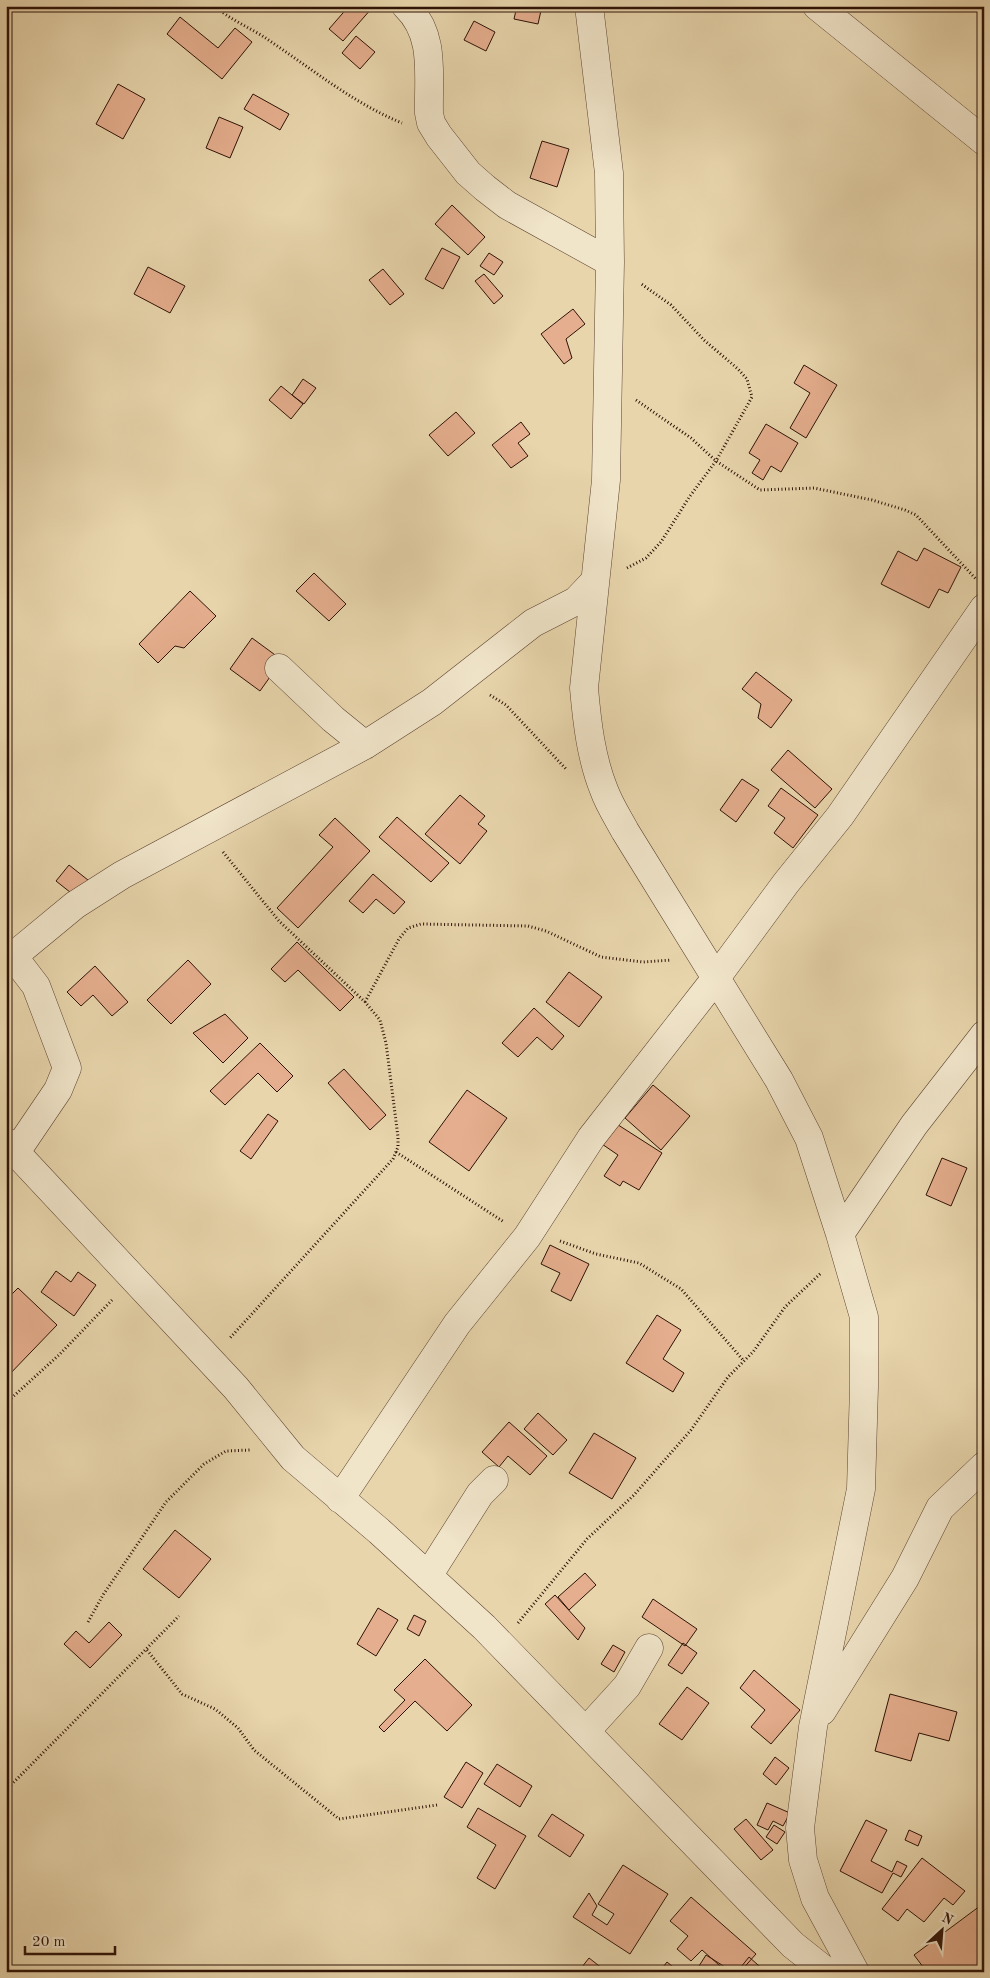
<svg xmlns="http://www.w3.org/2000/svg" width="990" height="1978" font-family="'Old Standard TT',serif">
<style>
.building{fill:#e5ae8e;stroke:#2e1206}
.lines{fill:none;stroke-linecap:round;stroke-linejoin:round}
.minor-casing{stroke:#5c4330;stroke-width:29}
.path{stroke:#2e1206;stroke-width:3;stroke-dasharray:1 2.5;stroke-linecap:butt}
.minor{stroke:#f0e4c9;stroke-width:28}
</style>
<rect width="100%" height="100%" fill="#e8d5ac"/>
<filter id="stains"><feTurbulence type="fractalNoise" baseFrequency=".004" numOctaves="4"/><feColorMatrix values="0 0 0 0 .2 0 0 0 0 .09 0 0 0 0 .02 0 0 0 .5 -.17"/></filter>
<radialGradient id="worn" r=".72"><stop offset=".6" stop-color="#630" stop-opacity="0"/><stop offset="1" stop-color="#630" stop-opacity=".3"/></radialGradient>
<path class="building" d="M349,6H370L372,8L343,41L329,29Z
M517,6H542L538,24L514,19Z
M180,17L218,48L235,28L252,42L222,79L167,34Z
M474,21L495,32L486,51L464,40Z
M356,36L375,52L360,69L342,53Z
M118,84L145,99L123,139L96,124Z
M253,94L289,114L280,130L244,109Z
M219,117L243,127L230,158L206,148Z
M542,141L569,149L557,187L530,178Z
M452,205L485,237L468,255L435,224Z
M442,248L460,257L443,289L425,279Z
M489,253L503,262L494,275L480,266Z
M148,267L185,286L170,313L134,294Z
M383,269L404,294L390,305L369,280Z
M484,274L503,296L494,304L475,281Z
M573,309L585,324L566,339L572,358L564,364L541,334Z
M804,365L837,385L806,438L790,428L810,393L794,383Z
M303,379L316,388L304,404L292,395Z
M281,386L303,404L291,419L269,400Z
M456,412L475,433L448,456L429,435Z
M521,422L530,434L518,443L528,456L511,468L492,445Z
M766,424L798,443L781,472L771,466L763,480L752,473L760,460L749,453Z
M924,548L961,567L948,593L939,589L929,608L881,584L898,551L917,561Z
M314,573L346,604L329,621L296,591Z
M190,591L216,616L184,648L175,646L158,663L139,644Z
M252,638L282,660L260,691L230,669Z
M756,672L792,700L771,728L758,718L761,704L742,689Z
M788,750L832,789L815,808L771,770Z
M742,779L759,790L736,822L720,810Z
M781,788L818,815L793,848L774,833L785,818L768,806Z
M460,795L485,816L478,824L487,831L460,864L425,834Z
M397,817L449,863L431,882L379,837Z
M335,818L370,851L298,928L277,908L333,847L319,835Z
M69,865L93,884L80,900L56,881Z
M373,874L405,902L394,914L376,899L363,913L349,901Z
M297,942L354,997L340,1011L298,970L285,982L271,969Z
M188,960L211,984L171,1024L147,1000Z
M95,966L128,1002L112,1016L93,995L81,1006L67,992Z
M569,972L602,997L579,1027L546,1002Z
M534,1008L564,1036L552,1050L537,1037L518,1057L502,1043Z
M225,1014L248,1038L223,1063L193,1033Z
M260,1043L293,1076L277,1092L258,1073L225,1105L210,1091Z
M344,1069L386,1115L370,1130L328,1083Z
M653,1085L690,1116L661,1150L625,1118Z
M467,1090L507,1118L469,1171L429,1142Z
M268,1114L278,1121L251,1159L240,1151Z
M612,1121L662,1153L639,1190L623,1181L620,1186L604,1176L618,1155L599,1142Z
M942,1158L967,1168L951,1206L926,1195Z
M550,1245L589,1264L571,1301L551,1291L560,1273L541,1264Z
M984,1266V1278L979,1276Z
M56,1271L71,1282L78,1272L96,1285L74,1316L41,1292Z
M18,1288L57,1325L6,1378V1300Z
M657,1315L681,1330L663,1359L684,1373L673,1392L626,1363Z
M538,1413L567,1440L553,1455L524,1429Z
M509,1422L547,1456L530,1475L508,1456L499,1467L482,1452Z
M594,1433L636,1458L612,1499L569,1473Z
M175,1530L211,1559L179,1598L143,1569Z
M585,1573L596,1585L569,1610L558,1597Z
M555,1595L585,1628L578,1640L545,1604Z
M653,1599L697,1629L685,1646L642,1617Z
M378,1608L398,1620L376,1656L357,1644Z
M414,1615L426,1621L419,1636L407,1629Z
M109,1622L122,1635L90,1668L64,1644L76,1631L89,1643Z
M683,1643L697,1653L682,1674L668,1665Z
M613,1645L625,1652L614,1672L601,1664Z
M425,1659L472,1705L447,1731L415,1701L384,1732L379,1727L405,1700L394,1690Z
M754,1670L800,1710L771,1744L751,1727L765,1710L740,1688Z
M687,1687L709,1703L682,1740L659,1724Z
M890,1694L957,1712L949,1741L919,1733L911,1761L875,1751Z
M775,1757L789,1768L776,1785L763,1774Z
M466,1762L483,1773L462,1808L444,1797Z
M497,1764L532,1786L520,1807L484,1784Z
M767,1803L790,1813L783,1826L773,1821L768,1830L757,1825Z
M478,1808L526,1836L495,1889L477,1878L496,1845L467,1827Z
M552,1814L584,1835L570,1857L538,1836Z
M746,1819L773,1850L761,1860L734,1829Z
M866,1820L887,1830L871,1861L892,1872L897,1861L907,1866L901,1877L893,1873L882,1893L840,1871Z
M774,1825L785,1832L777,1844L766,1837Z
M909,1830L922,1836L918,1846L905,1840Z
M922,1858L965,1891L953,1905L944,1898L924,1922L907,1909L898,1921L882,1909Z
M623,1865L668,1894L630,1954L573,1917L589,1893L597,1906L592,1915L607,1925L614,1914L598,1904Z
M691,1897L756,1954L740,1972H727L702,1950L691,1961L677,1949L688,1936L670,1921Z
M984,1903V1972H927L914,1955Z
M706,1955L733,1972H709L699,1966Z
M749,1957L766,1972H737Z
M589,1958L607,1972H578Z
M667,1962L677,1970L675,1972H659Z"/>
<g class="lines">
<defs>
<path id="minor" d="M406,6C436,35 428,75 429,113L431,123L439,136L468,173L485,188L507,205L610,262
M589,6L609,173L610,262L606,480L584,688C587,722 591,758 604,790C609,804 618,818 625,831L779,1080L809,1138L840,1234L864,1317V1387L861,1489L813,1727L800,1828L803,1860L815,1898L855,1972
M817,6L984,141
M279,668L333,719L365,745
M13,956L36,986L67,1068L58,1090L16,1152
M6,962L75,905L122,875L365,745L432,702L533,623L576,601L595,581
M6,1142L236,1388L293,1458L379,1531L484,1627L793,1945L827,1972
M840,1234L914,1125L984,1035
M340,1499L457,1324L527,1237L591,1138L716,978L786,883L840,816L984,608
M428,1576L480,1494L494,1480
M822,1711L905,1578L940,1508L984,1466
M586,1731L627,1686L649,1648"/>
</defs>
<use href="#minor" class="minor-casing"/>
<path class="path" d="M215,6C230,20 251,28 267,39C312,69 353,103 402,123
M636,400L691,438L716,461L760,490L814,488L872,500L905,510L916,515L976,579
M627,568L646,558L661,542L690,496L716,461L752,397L747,379L738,369L704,340L671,305L640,283
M6,606C11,612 12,617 6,623
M490,695L506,705L566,769
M223,852L279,921L365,1002L380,1020L386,1043L398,1137V1147L393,1159L230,1338
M365,1002L399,939L408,928L421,924L528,926L546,931L601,957L643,962L671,960
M396,1152L504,1222
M560,1241L596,1254L639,1263L681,1289L744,1361
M6,1403L60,1354L112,1300
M88,1622L103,1595L166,1502L204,1464L226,1451L250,1450
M518,1623L587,1539L634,1495L691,1430L728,1377L753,1352L785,1307L821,1273
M147,1650L182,1694L215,1709L238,1728L254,1750L339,1819L437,1805
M6,1790L179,1616"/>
<use href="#minor" class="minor"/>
</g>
<rect width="990" height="1978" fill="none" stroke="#e8d5ac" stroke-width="25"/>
<rect x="8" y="8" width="975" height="1963" fill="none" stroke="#2e1206" stroke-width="2.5"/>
<rect x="12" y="12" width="965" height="1953" fill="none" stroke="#2e1206"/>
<g transform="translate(942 1930) rotate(26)" stroke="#f0e4c9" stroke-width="4" paint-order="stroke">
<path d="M0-4L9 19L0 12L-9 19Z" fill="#2e1206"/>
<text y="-8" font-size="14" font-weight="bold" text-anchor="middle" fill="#2e1206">N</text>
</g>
<path d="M25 1946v8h90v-8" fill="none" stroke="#2e1206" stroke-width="2.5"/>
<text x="32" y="1946" font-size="15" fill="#2e1206" stroke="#f0e4c9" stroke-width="4" paint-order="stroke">20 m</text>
<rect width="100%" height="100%" filter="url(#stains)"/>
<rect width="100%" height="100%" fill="url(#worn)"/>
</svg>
